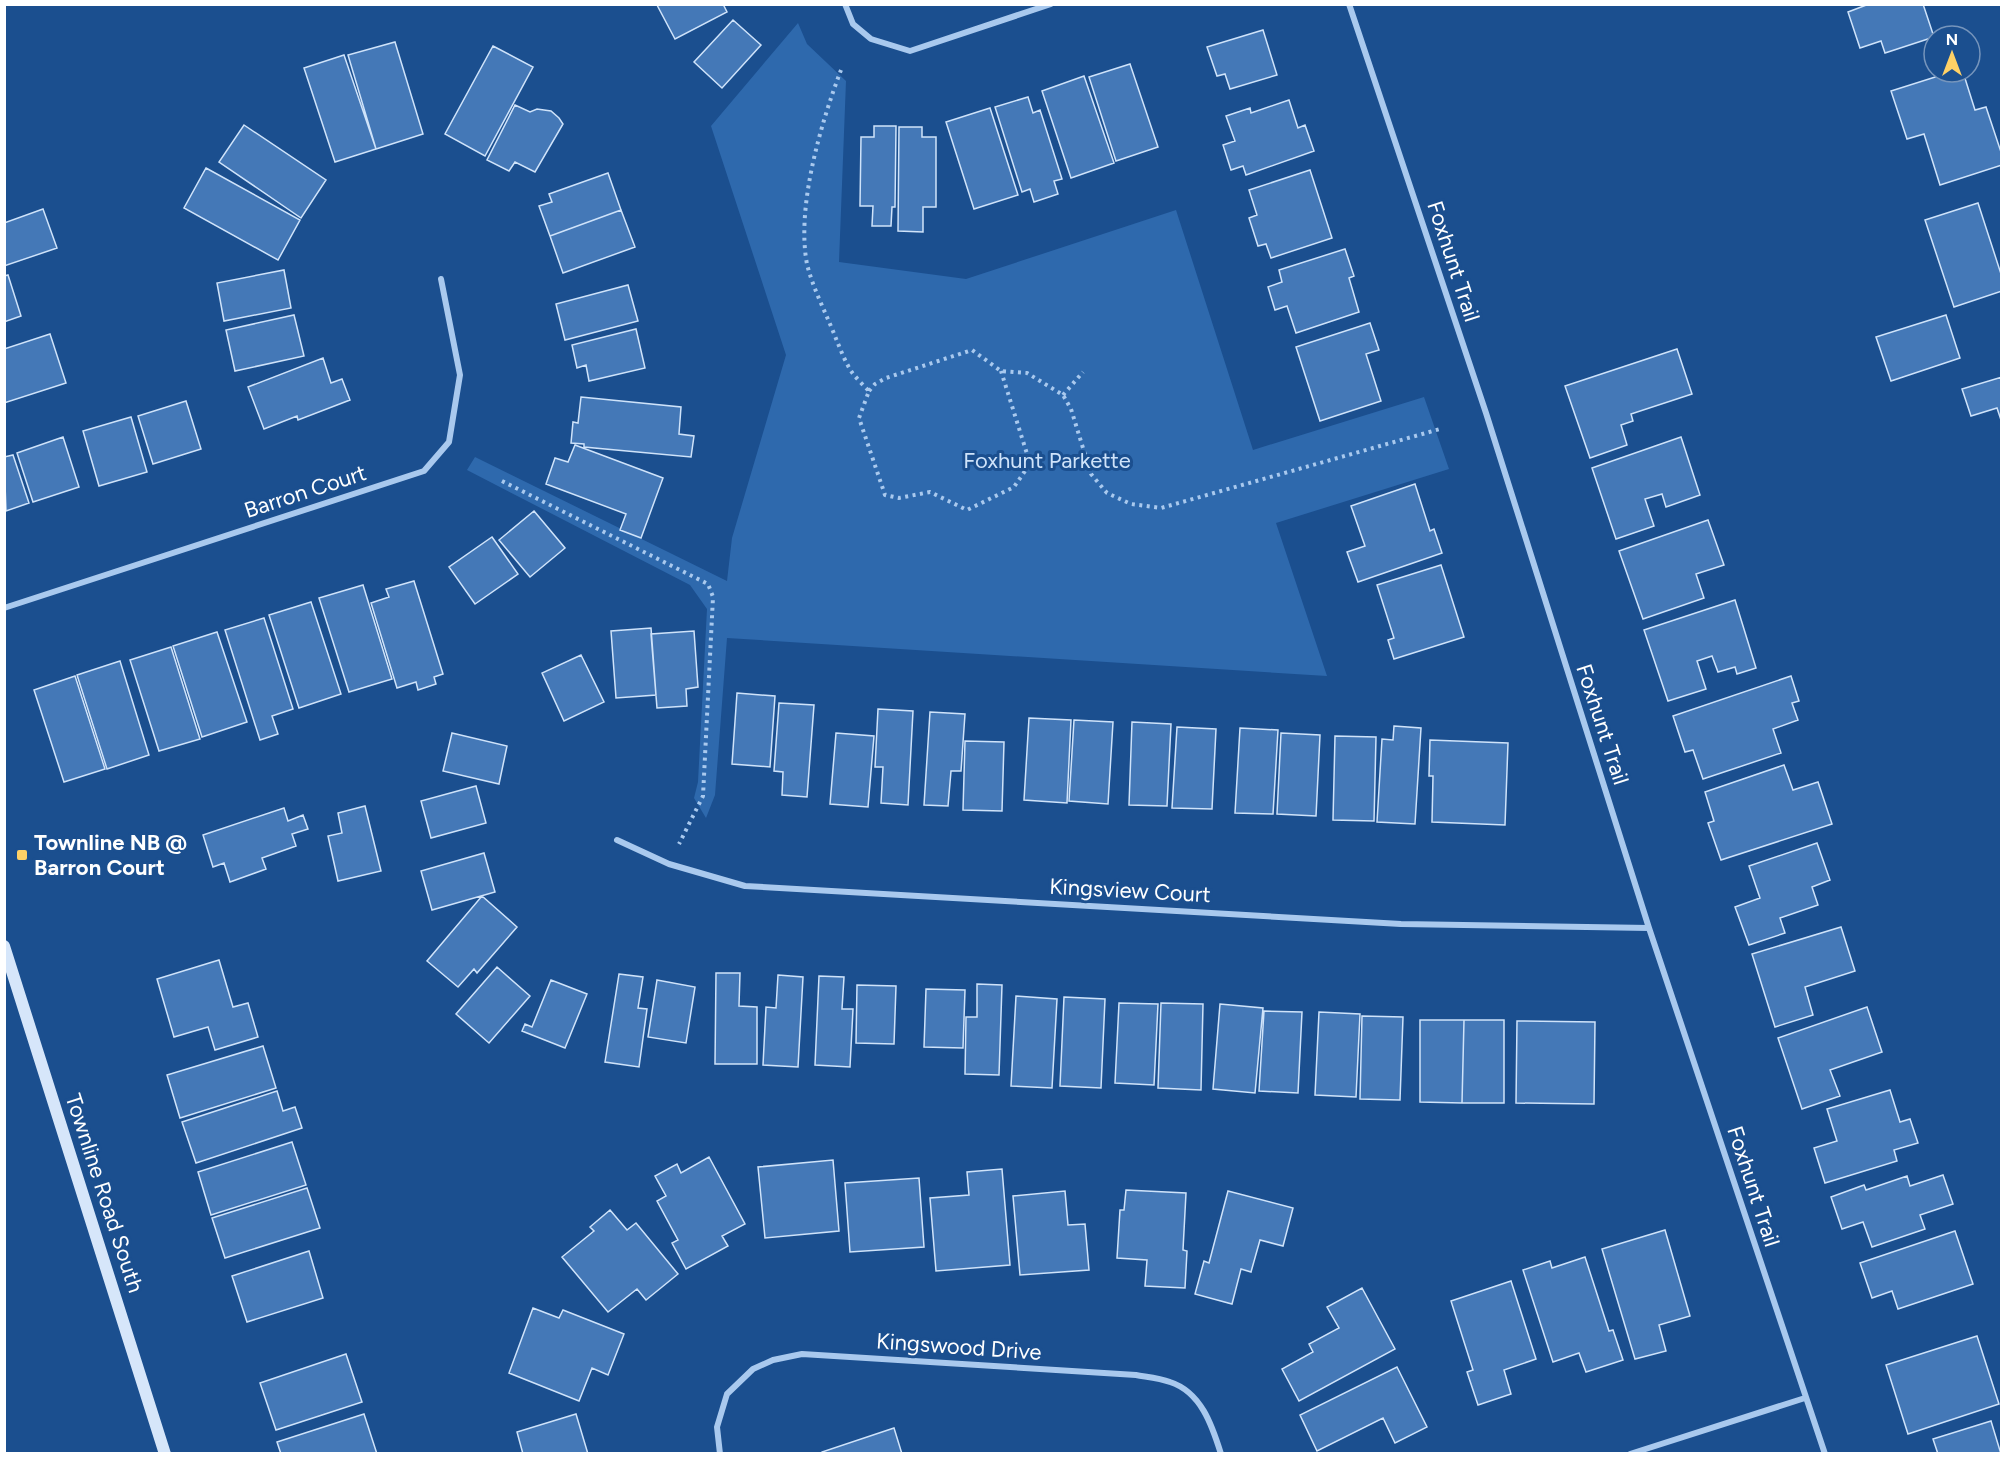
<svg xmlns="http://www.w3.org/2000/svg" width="2006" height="1458" font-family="Figtree,sans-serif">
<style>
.green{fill:#2e69ad}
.building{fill:#4478b7;stroke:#cfe3fa;stroke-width:1.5}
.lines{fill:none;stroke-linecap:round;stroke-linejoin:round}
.path{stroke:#a9c9ee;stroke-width:4;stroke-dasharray:3 4.5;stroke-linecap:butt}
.street{stroke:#a9c9ee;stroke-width:6}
.secondary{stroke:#d6e6fa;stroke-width:12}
.poi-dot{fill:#ffd166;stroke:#1b4f8f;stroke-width:2}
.labels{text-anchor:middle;stroke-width:6;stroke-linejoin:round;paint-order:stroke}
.street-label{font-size:22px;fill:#fff;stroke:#1b4f8f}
.park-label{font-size:22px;fill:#cfe3fa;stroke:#1b4f8f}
.poi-label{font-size:22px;font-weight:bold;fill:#fff;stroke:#1b4f8f;text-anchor:start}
</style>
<rect width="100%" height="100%" fill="#1b4f8f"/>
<path class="green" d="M798,23L807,44L846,81L839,262L966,279L1176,210L1253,450L1424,397L1449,469L1276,523L1327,676L727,638L715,795L706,818L694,798L698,782L707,609L690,585L467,470L475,457L727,581L732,538L786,355L711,126Z"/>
<path class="building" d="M723,4L727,12L675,39L657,5Z
M1869,4H1923L1934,37L1885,53L1881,41L1860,48L1848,12Z
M733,20L761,45L722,88L694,62Z
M1263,30L1277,75L1230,89L1225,74L1217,76L1207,47Z
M395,42L423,134L376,149L348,55Z
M493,46L533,67L485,156L445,134Z
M344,55L376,149L335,162L304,68Z
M1130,64L1158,147L1116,161L1089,77Z
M1951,72H1963L1975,110L1986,107L2002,155V165L1940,185L1924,134L1907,139L1891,91Z
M1084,76L1114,163L1071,178L1042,91Z
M1028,97L1033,113L1040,110L1062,179L1054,181L1058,194L1034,202L1030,189L1022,192L995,107Z
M1289,100L1298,128L1305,125L1314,151L1246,175L1243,166L1231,170L1223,145L1235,141L1226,116L1250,108L1251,113Z
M515,105L530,112L537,109L551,111L559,118L563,124L535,172L515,162L509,171L487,160Z
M990,108L1018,195L974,209L946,122Z
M244,125L326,180L301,218L219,162Z
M874,126H896L895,207H892L891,226H872L873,206H860L861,137H874Z
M899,127H922V137H936V207H923V232L898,231Z
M206,168L300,220L278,260L184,208Z
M1310,170L1332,238L1271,258L1266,244L1258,246L1249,218L1257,215L1249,190Z
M608,173L621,210L550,236L539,206L552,202L549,194Z
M1978,203L2002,277V291L1954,307L1925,220Z
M43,209L57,248L4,266V223Z
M621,210L635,247L563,273L550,236Z
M1345,249L1354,276L1349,278L1359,312L1296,333L1287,306L1275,310L1268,287L1282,282L1279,270Z
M284,270L291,308L224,321L217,283Z
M8,275L21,316L4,322V276Z
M628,285L638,321L565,340L556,304Z
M294,315L304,356L235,371L226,330Z
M1946,315L1960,358L1891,381L1876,337Z
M1370,323L1379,350L1366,354L1381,401L1320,421L1296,347Z
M636,329L645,368L589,381L586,365L577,368L572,345Z
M50,334L66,383L4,403V349Z
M1677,349L1692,394L1631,414L1633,421L1621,425L1627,445L1590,458L1565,386Z
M323,358L331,383L342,379L350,400L298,420L297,416L264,429L248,387Z
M2002,377V423L1997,408L1971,416L1962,389Z
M581,397L681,407L679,434L694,436L691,457L584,447V444L571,443L573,422L578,423Z
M186,401L201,449L153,464L138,416Z
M131,417L147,472L99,486L83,431Z
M63,437L79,487L33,502L17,453Z
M1681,437L1700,495L1666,507L1662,494L1645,499L1654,526L1616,539L1592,468Z
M575,445L663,478L641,538L620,530L626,514L546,484L555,458L568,462Z
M13,455L29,503L6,511L4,457Z
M1415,484L1430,531L1434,529L1442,553L1358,582L1347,552L1365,546L1351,506Z
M534,511L565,548L530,577L499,540Z
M1708,520L1724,565L1696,574L1704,598L1643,619L1619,551Z
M492,537L518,574L475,604L449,567Z
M1441,565L1464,637L1394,659L1388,640L1394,638L1377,585Z
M414,581L443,674L434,677L436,684L418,690L416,682L397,688L371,603L389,597L386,589Z
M363,585L392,679L349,692L319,598Z
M1735,600L1756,668L1737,674L1735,667L1718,672L1712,656L1697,661L1706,689L1668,701L1644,630Z
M311,602L341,694L299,708L269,615Z
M264,618L293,709L272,716L278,734L260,740L225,630Z
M651,628L656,695L616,698L611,631Z
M694,631L698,687L686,689L687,706L657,708L651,634Z
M217,632L247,722L202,737L173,646Z
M171,647L200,739L159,751L130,660Z
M581,655L604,702L564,721L542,673Z
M120,661L149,755L107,769L77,675Z
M75,676L105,769L64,782L34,690Z
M1791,676L1799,701L1792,703L1798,720L1773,729L1781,753L1703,779L1693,750L1685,752L1673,716Z
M737,693L775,696L770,767L732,764Z
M779,703L814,705L807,797L782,795L783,772L774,771Z
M878,709L913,711L908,805L881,803L883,767H875Z
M930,712L965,714L961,771H951L948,806L924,805Z
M1029,718L1071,720L1067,803L1024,800Z
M1074,720L1113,722L1108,804L1069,801Z
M1132,722L1171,724L1167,806L1129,805Z
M1394,726L1421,728L1415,824L1377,822L1382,739L1393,740Z
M1177,727L1216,729L1212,809L1172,808Z
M1240,728L1278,730L1273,814L1235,813Z
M452,733L507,746L499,784L443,771Z
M836,733L874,736L868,807L830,804Z
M1281,733L1320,735L1316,816L1277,814Z
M1335,736L1376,737L1374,821L1333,820Z
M1430,740L1508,743L1505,825L1432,822L1433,776H1429Z
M965,741L1004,742L1002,811L963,810Z
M1784,765L1793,790L1818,782L1832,824L1721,860L1708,823L1714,821L1705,792Z
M476,786L486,823L431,838L421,801Z
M365,806L381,871L338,881L328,836L342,833L338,813Z
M284,808L288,821L303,815L308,829L292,834L296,846L262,858L266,869L230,882L224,863L213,867L203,835Z
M1817,843L1830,880L1812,887L1818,905L1780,918L1785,933L1749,945L1735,907L1760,898L1749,866Z
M484,853L495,892L432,910L421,871Z
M482,896L517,927L477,973L474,969L458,987L427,961Z
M1841,927L1855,971L1805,987L1813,1015L1775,1027L1752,954Z
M219,960L233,1007L248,1003L258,1037L215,1050L208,1027L174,1037L157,979Z
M497,967L530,996L489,1043L456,1014Z
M716,973H740L739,1006L757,1007V1064H715Z
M619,974L643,977L638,1008L647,1009L639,1067L605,1062Z
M778,975L803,977L798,1067L763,1065L766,1007L776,1008Z
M819,976L844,977L842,1009H853L850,1067L815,1065Z
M551,980L587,994L565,1048L522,1031L525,1024L532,1027Z
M657,980L695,987L686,1043L648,1037Z
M977,984L1002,985L999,1075L965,1074L966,1017H977Z
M857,985L896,986L894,1044L856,1043Z
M926,989L965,990L963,1048L924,1047Z
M1016,996L1057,999L1052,1088L1011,1086Z
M1064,997L1105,999L1101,1088L1060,1086Z
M1119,1003L1158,1004L1154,1085L1115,1083Z
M1161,1003L1203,1004L1201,1090L1158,1088Z
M1220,1004L1263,1008L1255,1093L1213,1089Z
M1867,1007L1882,1052L1830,1070L1840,1096L1802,1109L1778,1038Z
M1264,1011L1302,1012L1298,1093L1259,1091Z
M1319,1012L1360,1014L1356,1097L1315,1095Z
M1362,1016L1403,1017L1400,1100L1360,1099Z
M1420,1020H1464L1462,1103L1420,1102Z
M1464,1020H1504V1103H1462Z
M1517,1021L1595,1022L1594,1104L1516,1103Z
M263,1046L276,1088L180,1118L167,1075Z
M1890,1090L1900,1122L1910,1119L1918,1143L1894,1150L1897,1161L1825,1183L1814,1148L1837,1141L1827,1109Z
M277,1091L283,1111L295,1107L302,1128L196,1163L182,1122Z
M292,1142L306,1185L211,1215L198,1172Z
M709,1157L745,1224L722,1236L728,1246L686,1269L672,1243L678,1240L657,1201L666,1196L655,1176L677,1164L681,1173Z
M833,1160L839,1231L765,1238L758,1167Z
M1002,1169L1010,1265L936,1271L930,1198L969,1195L967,1172Z
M1943,1175L1953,1204L1920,1215L1925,1229L1872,1247L1863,1222L1842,1229L1831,1197L1864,1185L1866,1190L1907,1176L1910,1186Z
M919,1178L924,1247L850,1252L845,1183Z
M307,1188L320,1228L225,1258L212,1218Z
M1126,1190L1186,1193L1183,1250L1187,1251L1185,1288L1145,1286L1147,1260L1117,1258L1120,1210H1124Z
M1065,1191L1068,1225L1085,1224L1089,1270L1020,1275L1013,1196Z
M1228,1191L1293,1208L1283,1246L1260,1240L1251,1272L1241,1269L1232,1304L1195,1294L1204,1261L1209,1263Z
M610,1210L627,1230L636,1223L678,1274L646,1300L637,1289L608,1312L562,1257L594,1231L590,1227Z
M1665,1230L1690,1316L1659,1325L1666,1351L1635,1359L1602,1249Z
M1955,1231L1973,1284L1898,1309L1892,1291L1872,1298L1860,1263Z
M309,1251L323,1298L247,1322L232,1276Z
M1585,1257L1609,1331L1613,1330L1623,1360L1586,1372L1579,1353L1553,1362L1523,1270L1550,1261L1552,1268Z
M1511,1281L1536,1359L1504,1370L1511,1394L1478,1405L1467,1372L1473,1370L1451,1301Z
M1362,1288L1395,1349L1299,1401L1282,1369L1313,1352L1309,1344L1339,1328L1327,1307Z
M533,1308L559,1318L563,1310L624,1334L608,1375L592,1368L579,1401L509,1373Z
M1977,1336L1999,1404L1908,1434L1886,1365Z
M346,1354L362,1402L276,1430L260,1383Z
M1397,1367L1427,1427L1395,1443L1383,1418L1317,1451L1300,1415Z
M364,1414L377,1454H281L277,1442Z
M576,1414L588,1454H523L517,1432Z
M1991,1421L2001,1454H1938L1933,1439Z
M894,1428L902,1454H822V1452Z"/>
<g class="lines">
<path class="path" d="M841,70C821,123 796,207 807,264C812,285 822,305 830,324C837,340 842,356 851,371C856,378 863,385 869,391L859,418L885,495L899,498L930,492L967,510L1014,487L1025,471L1028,457L1001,371
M869,391L875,384L886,378L972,350L1001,371L1027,373L1063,395L1071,409L1091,474L1107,493L1131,504L1161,508L1440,429
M1063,395L1083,372
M502,481L708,584L713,597L703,796L679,844"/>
<path class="street" d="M845,4L853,24L871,39L910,51L1051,4
M1349,4L1486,413L1649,928L1825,1454
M4,608L424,471L449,442L460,375L441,279
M617,840L669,864L745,886L1401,924L1649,928
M720,1454L717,1427L727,1394L753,1369L773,1360L802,1354L1136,1375C1147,1377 1159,1378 1170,1382C1201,1392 1212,1425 1221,1454
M1630,1454L1805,1398"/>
<path class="secondary" d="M4,946L165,1454"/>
</g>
<rect class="poi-dot" x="16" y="849" width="12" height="12" rx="3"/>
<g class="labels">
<g class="street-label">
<text transform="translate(1454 261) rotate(72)" y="8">Foxhunt Trail</text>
<text transform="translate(305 491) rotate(-18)" y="8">Barron Court</text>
<text transform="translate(1603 724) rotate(72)" y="8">Foxhunt Trail</text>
<text transform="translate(1130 890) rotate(3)" y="8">Kingsview Court</text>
<text transform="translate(1754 1186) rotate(72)" y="8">Foxhunt Trail</text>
<text transform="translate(105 1193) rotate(72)" y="8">Townline Road South</text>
<text transform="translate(959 1346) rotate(4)" y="8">Kingswood Drive</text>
</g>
<g class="park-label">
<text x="1047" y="468">Foxhunt Parkette</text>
</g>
<g class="poi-label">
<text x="34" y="850">Townline NB @<tspan x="34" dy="25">Barron Court</tspan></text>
</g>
</g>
<rect width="2006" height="1458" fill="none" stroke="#ffffff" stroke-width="12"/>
<g transform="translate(1952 54)"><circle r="28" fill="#1b4f8f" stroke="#7695bc" stroke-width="1.5"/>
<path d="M0-4.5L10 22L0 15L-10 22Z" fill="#ffd166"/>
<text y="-9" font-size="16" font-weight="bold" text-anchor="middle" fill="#ffffff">N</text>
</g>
</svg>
